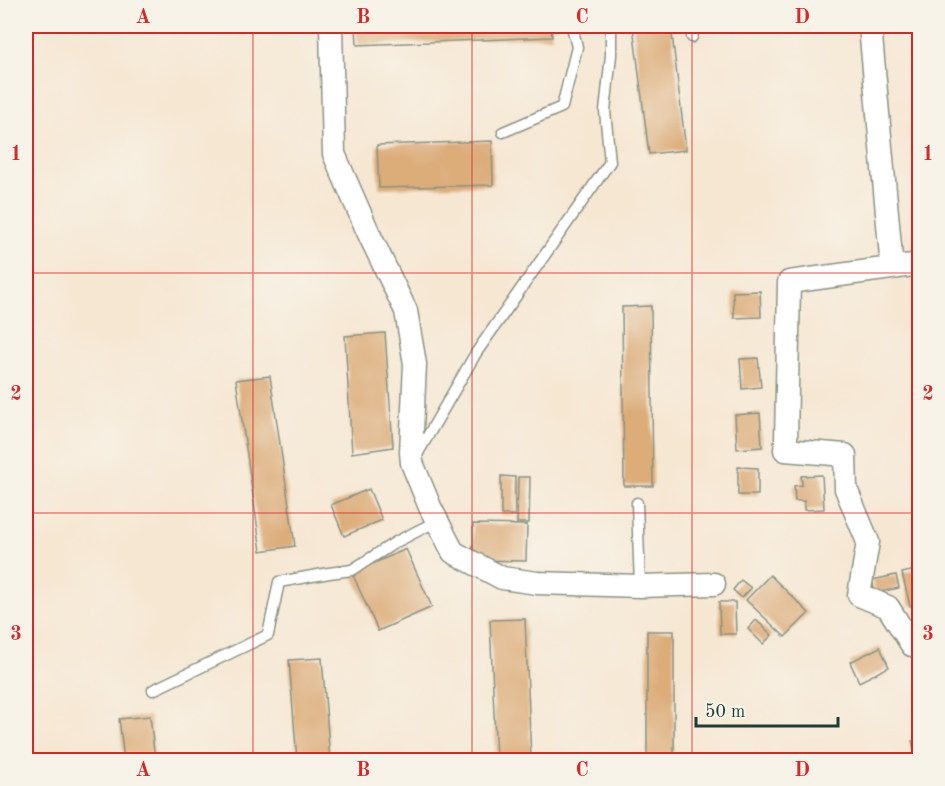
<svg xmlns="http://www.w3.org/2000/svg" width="945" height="786" font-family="'Old Standard TT',serif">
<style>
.building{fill:#dcac79}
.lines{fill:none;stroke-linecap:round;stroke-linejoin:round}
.lane-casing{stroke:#8a9284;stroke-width:13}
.street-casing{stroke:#8a9284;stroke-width:25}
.lane{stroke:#fff;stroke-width:10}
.street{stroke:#fff;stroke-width:22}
.grid{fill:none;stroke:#d62828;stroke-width:1.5;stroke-opacity:0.55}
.neatline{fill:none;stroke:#d62828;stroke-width:2}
.grid-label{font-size:20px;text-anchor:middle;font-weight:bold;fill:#d62828}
</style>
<rect width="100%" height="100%" fill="#f7f3e8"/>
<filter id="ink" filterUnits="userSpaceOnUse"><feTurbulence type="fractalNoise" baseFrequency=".0167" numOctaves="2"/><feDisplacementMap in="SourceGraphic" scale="12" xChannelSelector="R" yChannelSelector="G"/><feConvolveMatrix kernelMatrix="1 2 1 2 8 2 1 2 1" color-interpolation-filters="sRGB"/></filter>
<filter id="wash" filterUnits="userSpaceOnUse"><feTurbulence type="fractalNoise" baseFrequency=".008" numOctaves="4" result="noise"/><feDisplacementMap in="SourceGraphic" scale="24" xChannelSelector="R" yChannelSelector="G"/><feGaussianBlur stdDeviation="1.35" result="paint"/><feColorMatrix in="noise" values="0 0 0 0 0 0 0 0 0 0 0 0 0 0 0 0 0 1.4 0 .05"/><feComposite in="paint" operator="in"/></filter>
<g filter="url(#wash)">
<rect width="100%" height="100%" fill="#f6e7d3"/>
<g id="blocks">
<path class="building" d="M356,26H551L552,37L357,45Z
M633,26H671L686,150L649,154Z
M492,141L493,185L379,188L377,145Z
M760,291L761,317L734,318L733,292Z
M651,306L653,486H624L622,307Z
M385,333L393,447L352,453L345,336Z
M758,358L761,387L742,389L740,359Z
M270,376L295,546L261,551L236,380Z
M760,413L762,447L737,449L735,415Z
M738,467L758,468V495H738Z
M822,475L824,509L804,510V501H795L794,486L802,485L801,476Z
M501,476L515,477V515H501Z
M518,477H530L529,523H517Z
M369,489L382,520L344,536L331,505Z
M473,524L527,525L526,561L473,560Z
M406,549L432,607L378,631L352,573Z
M920,569V604L910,606L902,573Z
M770,575L809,613L785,637L746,600Z
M896,575L899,588L875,593L872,580Z
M741,580L751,588L742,598L733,590Z
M719,602H735L736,634H720Z
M525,619L531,760H496L490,620Z
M756,620L772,635L763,644L748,629Z
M647,631H674V760H647Z
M880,647L889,667L859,682L850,662Z
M322,658L330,760H297L289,660Z
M150,716L155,760H124L119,719Z
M920,740V760H916L912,741Z"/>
</g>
</g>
<g filter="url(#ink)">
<use href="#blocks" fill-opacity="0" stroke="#8a9284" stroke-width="1.5"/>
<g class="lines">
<defs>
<path id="lane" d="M692,37L695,26
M503,132L562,107L577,47L572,26
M415,458L476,353L610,162L605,111L611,55V26
M637,503L640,586
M153,690L268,635L279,582L329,573L352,570L396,542L437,521"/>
<path id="street" d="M331,26L334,154L369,234L406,311L415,364L411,452L412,463L430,507L453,552L502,578L537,583L640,586L714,584
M870,26L892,268
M920,264L789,282L786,441L785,450L845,455L846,489L868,542L859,595L888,607L912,645L920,644"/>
</defs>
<use href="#lane" class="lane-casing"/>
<use href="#street" class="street-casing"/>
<use href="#lane" class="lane"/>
<use href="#street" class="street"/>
</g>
</g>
<path class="grid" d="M253,26V760M472,26V760M692,26V760M26,273H920M26,513H920"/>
<rect width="945" height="786" fill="none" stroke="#f7f3e8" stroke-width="66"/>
<path d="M696 717v9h142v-9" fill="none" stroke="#1f3d34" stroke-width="3"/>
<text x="705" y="717" font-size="18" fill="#1f3d34" stroke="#f7f3e8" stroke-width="4.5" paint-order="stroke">50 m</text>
<rect x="33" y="33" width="879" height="720" class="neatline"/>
<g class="grid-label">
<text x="143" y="23">A</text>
<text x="363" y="23">B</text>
<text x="582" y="23">C</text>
<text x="802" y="23">D</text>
<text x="16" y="160">1</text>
<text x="928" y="160">1</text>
<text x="16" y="400">2</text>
<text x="928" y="400">2</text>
<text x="16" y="640">3</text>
<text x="928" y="640">3</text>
<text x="143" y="776">A</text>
<text x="363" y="776">B</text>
<text x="582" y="776">C</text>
<text x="802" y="776">D</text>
</g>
</svg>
